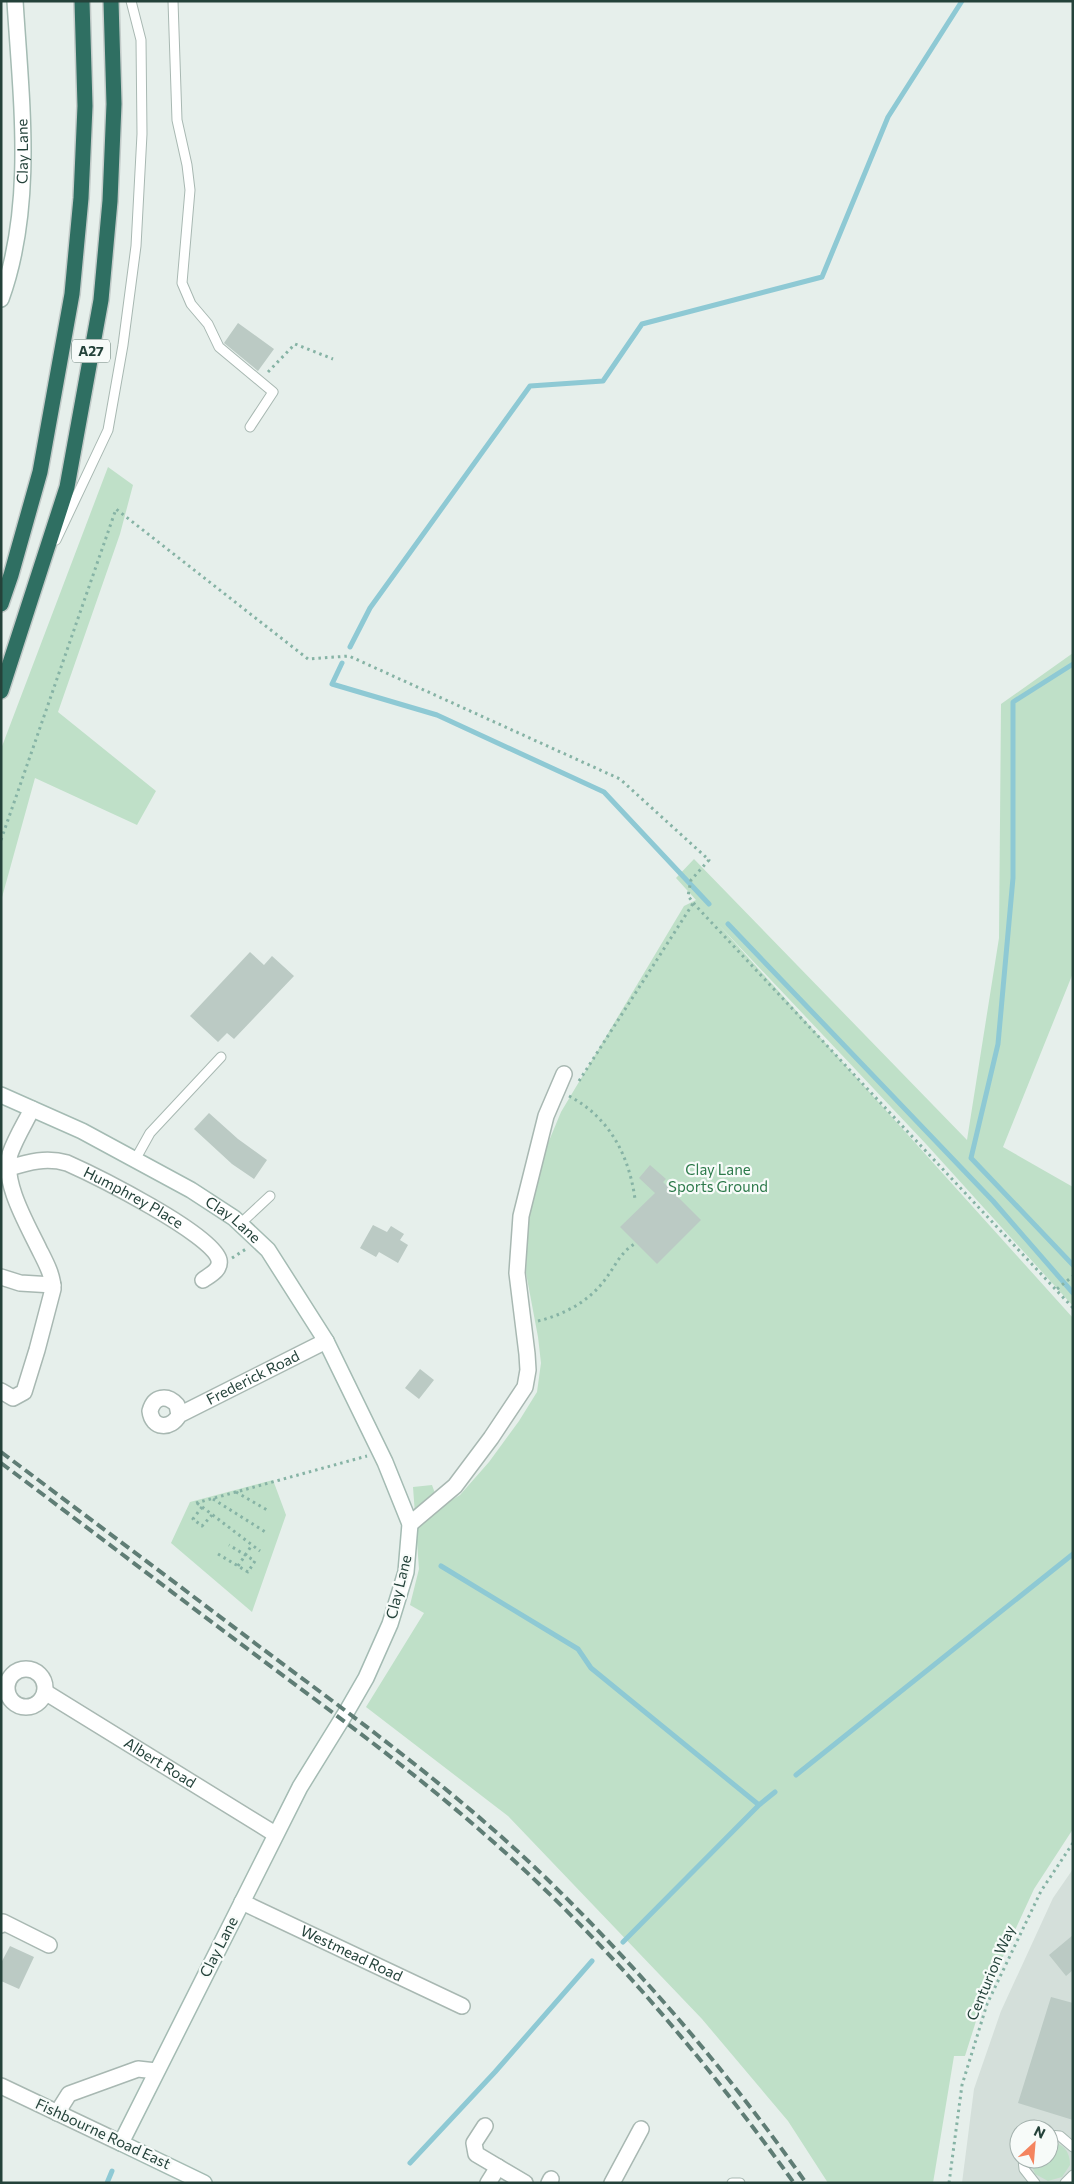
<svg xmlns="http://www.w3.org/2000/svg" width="1074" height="2184" font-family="Commissioner,sans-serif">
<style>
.built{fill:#d4dfda;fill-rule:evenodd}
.green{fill:#bfe0c8}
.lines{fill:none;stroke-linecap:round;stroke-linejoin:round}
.stream{stroke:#8ec9d4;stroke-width:5}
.building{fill:#bbcac4}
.lane-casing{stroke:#a8b8b2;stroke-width:11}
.street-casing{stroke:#a8b8b2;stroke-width:18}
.secondary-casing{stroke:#a4bbb3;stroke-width:18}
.highway-casing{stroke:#c2cac8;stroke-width:18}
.path{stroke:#86b3a5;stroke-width:3;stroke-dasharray:2.5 4;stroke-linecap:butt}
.lane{stroke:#fff;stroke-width:9}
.street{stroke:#fff;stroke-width:15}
.secondary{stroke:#fff;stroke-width:15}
.highway{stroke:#2f6f62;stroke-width:15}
.rail{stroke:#5f7d75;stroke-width:4;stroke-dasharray:10 5;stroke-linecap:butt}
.labels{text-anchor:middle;stroke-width:4.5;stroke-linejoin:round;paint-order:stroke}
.shield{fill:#f7fbf9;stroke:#637a73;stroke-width:1}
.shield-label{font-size:14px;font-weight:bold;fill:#24423a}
.street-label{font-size:15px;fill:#24423a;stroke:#f7fbf9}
.park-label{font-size:15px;fill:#2d7a4b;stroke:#f7fbf9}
</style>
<rect width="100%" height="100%" fill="#e6efeb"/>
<path class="built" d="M1073,1869V2183H962L974,2089L1001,2011L1053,1898ZM1019,2129H1049V2159H1019Z"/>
<path class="green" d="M108,467L133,485L120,534L58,712L156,791L137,825L35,778L1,901V749Z
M1073,653V973L1003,1147L1073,1187V1306L926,1144L718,924L1073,1318V1829L1034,1889L982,2002L965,2056H954L933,2183H828L788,2121L702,2019L508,1816L366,1707L424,1613L410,1605L419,1569L413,1487L432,1485L440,1507L460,1495L489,1462L519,1421L537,1392L541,1363L538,1337L526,1273L528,1211L546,1148L561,1112L684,906L696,900L676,878L694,859L967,1140L999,938L1001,704Z
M273,1480L286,1515L252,1612L171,1543L190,1502Z
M1049,2141C1063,2143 1070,2151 1070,2165L1062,2177L1048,2181L1035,2174L1030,2161L1031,2159H1049Z"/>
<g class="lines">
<path class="stream" d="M350,647L370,608L530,386L603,381L642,324L822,277L888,117L962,1
M342,663L332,684L437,715L604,792L709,904
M1073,664L1013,702V878L998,1044L971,1158L1073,1265
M728,924L993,1201L1073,1293
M441,1566L578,1649L591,1668L759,1805
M796,1775L1073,1554
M623,1942L759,1805L775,1792
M410,2163L495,2072L592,1961
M107,2183L112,2171"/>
</g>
<path class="building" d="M238,323L274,349L258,371L224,343Z
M250,952L264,965L272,956L294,976L234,1039L227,1033L218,1042L190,1016Z
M209,1113L238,1139L267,1160L254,1179L232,1164L194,1129Z
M650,1165L666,1179L663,1182L701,1220L657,1264L620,1227L655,1193L639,1178Z
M373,1225L387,1232L391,1226L404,1234L400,1240L408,1245L398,1263L379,1252L376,1257L360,1248Z
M420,1369L434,1380L419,1399L405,1388Z
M1073,1935V1970L1066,1976L1049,1955Z
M10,1946L34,1957L19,1989L1,1981V1963Z
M1051,1997L1073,2003V2120L1018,2103Z"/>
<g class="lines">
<defs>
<path id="lane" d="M173,1L177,120L187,165L190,190L182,283L191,304L208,324L219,347L273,392L250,427
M56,540L108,430L123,345L136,246L142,134L141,40L131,1
M135,1160L150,1133L221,1057
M240,1224L270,1196
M1049,2135L1060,2136L1073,2147
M1023,2159L1024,2169L1035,2183
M732,2183H740
M1065,2183L1073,2175"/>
<g id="street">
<path id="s1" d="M9,1168C29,1162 46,1157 67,1163C94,1175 213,1234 219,1260C221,1270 210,1275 203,1280"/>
<path d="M1,1277L20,1283L53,1285"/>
<path d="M1,1391L13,1398L24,1392L37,1350L53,1289C53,1275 45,1261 39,1249C27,1224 2,1182 10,1154C15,1139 25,1123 32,1109"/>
<path id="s2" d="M179,1415L177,1405C167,1394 154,1396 150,1411C152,1429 171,1430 179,1415L326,1341"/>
<path d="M410,1524L455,1486L491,1438L525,1387L528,1370L527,1354L517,1273L521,1216L546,1116L564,1074"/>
<circle cx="26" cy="1688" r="19"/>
<path id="s3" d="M45,1692L275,1834"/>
<path id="s4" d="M242,1902L462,2006"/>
<path d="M1,1925L3,1922L49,1945"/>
<path d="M1,2086L121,2143"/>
<path d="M57,2113L69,2094L138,2069L156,2071"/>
<path d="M485,2126L474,2143L476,2154L525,2183"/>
<path d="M488,2183L498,2167"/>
<path d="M549,2183L551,2179"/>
<path d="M612,2183L641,2129"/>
</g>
<g id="secondary">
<path id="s5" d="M1,299C35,205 21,99 15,1"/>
<path id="s6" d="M1,1095L82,1131L191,1190L234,1218L268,1250L326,1341L385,1462L410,1524L406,1572L390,1624L366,1678L347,1711L300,1787L121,2143L204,2183"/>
</g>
<path id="highway" d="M1,604L11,575L40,472L72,294L81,198L85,106L82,1
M1,691L67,487L101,300L110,201L114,104L111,1"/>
</defs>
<use href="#lane" class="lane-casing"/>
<use href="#street" class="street-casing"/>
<use href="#secondary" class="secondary-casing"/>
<use href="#highway" class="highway-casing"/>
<path class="path" d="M268,372L295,344L333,359
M1,840L116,509L308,659L349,656L620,779L709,860L691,880L688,896L696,906L1073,1308
M579,1081L694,902
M569,1096C609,1117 629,1155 635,1199
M232,1258L246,1249
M1057,1289L1073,1276
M538,1321C563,1315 588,1302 604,1281C615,1267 620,1252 636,1243
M236,1492L267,1510
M213,1499L267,1533
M196,1503L367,1456
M197,1503L260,1551
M202,1507L193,1519L202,1526L212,1515
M218,1554L248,1572L255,1561L229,1545
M238,1566L252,1545
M949,2183L962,2085L987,2004L1041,1891L1073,1843"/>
<use href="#lane" class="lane"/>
<use href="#street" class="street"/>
<use href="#secondary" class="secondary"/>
<use href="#highway" class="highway"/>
<path class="rail" d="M1,1452C89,1518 177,1584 264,1650C361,1722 459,1794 546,1878C642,1972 729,2073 806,2183
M1,1463C92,1531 182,1600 273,1668C344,1721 416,1774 482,1832C601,1935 702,2055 794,2183"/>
</g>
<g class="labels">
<rect class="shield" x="72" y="339.5" width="38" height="23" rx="4"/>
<g class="shield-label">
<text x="91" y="356">A27</text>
</g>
<g class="street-label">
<text dy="5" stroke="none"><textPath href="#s5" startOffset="150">Clay Lane</textPath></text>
<text dy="5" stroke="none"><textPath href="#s1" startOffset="134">Humphrey Place</textPath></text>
<text dy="5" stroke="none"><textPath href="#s6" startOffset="264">Clay Lane</textPath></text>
<text dy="5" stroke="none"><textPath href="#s2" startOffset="170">Frederick Road</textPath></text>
<text transform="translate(399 1587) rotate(-76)" y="5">Clay Lane</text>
<text dy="5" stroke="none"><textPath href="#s3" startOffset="135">Albert Road</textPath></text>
<text transform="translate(219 1947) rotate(-63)" y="5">Clay Lane</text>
<text dy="5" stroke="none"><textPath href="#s4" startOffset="121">Westmead Road</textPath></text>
<text transform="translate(991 1973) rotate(-67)" y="5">Centurion Way</text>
<text transform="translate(103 2134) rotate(25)" y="5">Fishbourne Road East</text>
</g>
<g class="park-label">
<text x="718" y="1175">Clay Lane<tspan x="718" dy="17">Sports Ground</tspan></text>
</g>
</g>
<rect width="1074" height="2184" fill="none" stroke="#24423a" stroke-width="5"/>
<g transform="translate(1034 2144) rotate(26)"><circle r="24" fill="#f7fbf9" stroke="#a3b1ad"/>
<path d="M0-4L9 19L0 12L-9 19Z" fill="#f4845f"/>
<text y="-8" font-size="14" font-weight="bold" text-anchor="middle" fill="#24423a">N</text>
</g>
</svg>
